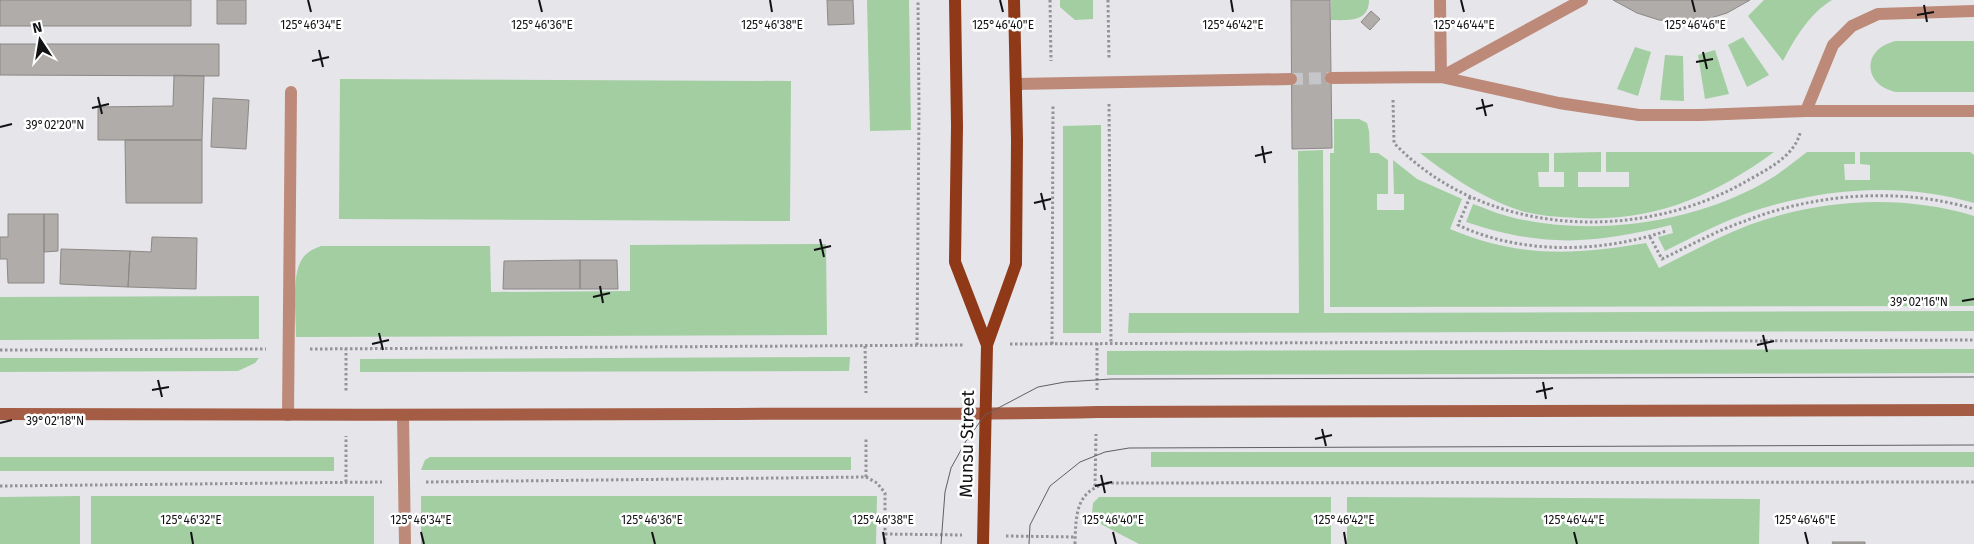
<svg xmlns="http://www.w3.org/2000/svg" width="1974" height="544" font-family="'Fira Sans',sans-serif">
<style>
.green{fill:#a2cea1}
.building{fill:#b0aca9;stroke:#8c8885}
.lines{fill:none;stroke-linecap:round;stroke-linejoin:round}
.street-tunnel{stroke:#c5c5ca;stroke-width:12;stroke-dasharray:12 6;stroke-linecap:butt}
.path{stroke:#949498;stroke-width:3;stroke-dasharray:2.5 2.5;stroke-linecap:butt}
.lane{stroke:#bd8a79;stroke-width:12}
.street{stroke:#bd8a79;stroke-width:12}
.secondary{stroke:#a45d44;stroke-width:12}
.primary{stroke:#903919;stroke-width:12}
.tram{stroke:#606063;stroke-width:1}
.ticks{fill:none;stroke:#121214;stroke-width:2}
.labels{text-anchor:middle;stroke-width:5;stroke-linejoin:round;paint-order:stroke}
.street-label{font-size:18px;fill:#121214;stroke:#fff}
.ticks-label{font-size:12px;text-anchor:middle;fill:#121214;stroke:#fff;stroke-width:5;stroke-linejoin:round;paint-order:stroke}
</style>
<rect width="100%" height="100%" fill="#e5e5ea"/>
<path class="green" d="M867,0H909L911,130L870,131Z
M1060,0H1093V19L1075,20L1060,7Z
M1331,0H1369C1369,23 1347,20 1331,20Z
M1764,0H1832C1809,14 1795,38 1783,61L1748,16Z
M1743,37L1769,75L1747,87L1728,45Z
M1896,41H1974V92H1896C1862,85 1862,48 1896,41Z
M1635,47L1651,52L1638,96L1617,89Z
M1715,50L1729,94L1705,99L1698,55Z
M1665,55L1683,56L1684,101L1660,100Z
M340,79L791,81L790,221L339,219Z
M1334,119H1359L1367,123L1369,131L1370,153H1378L1388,160V194H1377V210H1404V194H1394L1393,160L1417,179L1462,199L1450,229C1518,258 1575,255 1646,243L1659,268C1689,253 1718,237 1749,225C1821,199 1901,194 1974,216V306L1330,307V153H1334Z
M1101,125V333H1063V126Z
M1323,150L1324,313L1974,311V331L1128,333L1129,313H1299L1298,151Z
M1601,152V172H1578V187H1629V172H1606V152H1774C1714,196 1654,222 1578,218C1560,217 1542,216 1525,212C1487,201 1451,177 1420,153H1549V172H1538L1539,187H1564V172H1554V153Z
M1807,152H1855V164H1844L1845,180H1870V165L1860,164V152H1970L1974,155V203C1899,181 1818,188 1745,214C1717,224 1691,238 1665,251L1658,237L1673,233L1671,225C1593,244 1544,248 1466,222L1473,204C1489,210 1506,217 1524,220C1603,236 1701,221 1770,179C1783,171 1795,161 1807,152Z
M826,244L827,335L296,337C296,317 291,276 302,259C307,252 313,249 321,246H490L491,292L630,291V245Z
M259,296V339L0,340V297Z
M1974,349V373L1107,375V351Z
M850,357L849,371L360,372V359Z
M0,358H259L255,363L238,371L0,372Z
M1151,452H1974V467H1151Z
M0,457H334V471H0Z
M430,457H851V470H421L425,460Z
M80,496V544H0V497Z
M91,496H374V544H91Z
M421,496H877L876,544H421Z
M1099,497H1331V544H1139L1095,521L1092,514L1093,503Z
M1347,497L1760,499L1759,544H1347Z"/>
<path class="building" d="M0,0H191V26H0Z
M217,0H246V24H217Z
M827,0H853L854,24L828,25Z
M1291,0H1330L1332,148L1292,149Z
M1613,0H1750L1727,13L1704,20L1682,22L1659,20L1637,13Z
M1371,11L1380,19L1370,30L1361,22Z
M0,44H219V76L0,75Z
M174,75L204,76L202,140H98V107L173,106Z
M213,98L249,100L246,149L211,147Z
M125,140H202V203H126Z
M8,214H44V283H8L7,259H0V237H8Z
M44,214H58V251L44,252Z
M152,237L197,238L196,289L128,287L130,251L151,252Z
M61,249L130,251L128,287L60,284Z
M580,260V289H503L504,261Z
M580,260H617L618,289H580Z
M1832,542H1865V544H1833Z"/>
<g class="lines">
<path class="street-tunnel" d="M1291,79L1331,78"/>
<path class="path" d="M1050,0L1051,61
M1108,0L1109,60
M1393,100L1394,143C1483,236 1636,244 1745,182C1766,170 1794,157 1800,133
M1109,104L1111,343
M1470,197L1458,225C1521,255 1601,253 1666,231
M1650,237L1662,259C1689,246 1716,231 1745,221C1817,193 1900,187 1974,209
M1097,343V390
M1010,344L1974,340
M1052,344L1053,104
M917,345L919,110L918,0
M865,346L866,393
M346,348V392
M310,349L963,345
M0,350L266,349
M866,477V437
M346,482V436
M426,482L866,477L877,483L885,493V544
M0,486L382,482
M1095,486L1096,434
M885,534L962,535
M1006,536L1075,537
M1075,544C1076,515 1075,491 1108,483L1974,482"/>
<path class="lane" d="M288,415L291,92"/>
<path class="street" d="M1440,0L1441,77L1582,0
M1331,78L1441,77L1559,103L1639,115H1700L1806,111H1974
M1016,84L1291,79
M1806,111L1833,45L1852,26L1878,14L1974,11
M403,415L405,544"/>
<path class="secondary" d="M0,414C243,415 485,415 728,414C851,413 974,415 1097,412L1974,410"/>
<path class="primary" d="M955,0L957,126L955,262L987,345
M983,544L987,345L1016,264L1017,140L1014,0"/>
<path class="tram" d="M941,544L945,492L951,468L966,441L985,415L1038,387L1065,382L1111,379L1974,377
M1029,544L1030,525L1050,486L1080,462L1105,452L1129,448L1974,445"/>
</g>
<path class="ticks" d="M308,0L311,12M539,0L542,12M770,0L772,12M1000,0L1003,12M1231,0L1233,12M1461,0L1464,12M1692,0L1695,12M1924,5L1927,22M1917,15L1934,12M319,50L323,67M1703,52L1707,69M312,61L329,57M1696,62L1713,59M98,97L102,114M1482,99L1486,116M92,108L109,104M1476,109L1493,105M0,127L12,124M1262,146L1265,163M1255,156L1272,152M1041,193L1045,210M1034,203L1051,199M820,239L824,257M814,250L831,246M600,286L603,303M593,297L610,293M1962,301L1974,299M379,333L383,350M1763,335L1767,352M372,344L389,340M1757,345L1774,341M158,380L162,397M1543,382L1546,399M152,390L169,387M1536,392L1553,388M0,423L12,420M1322,429L1326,446M1315,439L1332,435M1101,475L1105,493M1095,486L1112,482M191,532L193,544M421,532L424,544M652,532L655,544M883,532L885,544M1113,532L1116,544M1344,532L1346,544M1574,532L1577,544M1805,532L1808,544"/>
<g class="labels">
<g class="street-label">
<text transform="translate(967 444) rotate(-89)" y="6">Munsu Street</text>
</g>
</g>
<g class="ticks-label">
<text x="311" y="29">125°46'34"E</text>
<text x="542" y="29">125°46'36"E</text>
<text x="772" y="29">125°46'38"E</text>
<text x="1003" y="29">125°46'40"E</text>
<text x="1233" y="29">125°46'42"E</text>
<text x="1464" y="29">125°46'44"E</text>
<text x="1695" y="29">125°46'46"E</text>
<text x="55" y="129">39°02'20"N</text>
<text x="1919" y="306">39°02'16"N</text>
<text x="55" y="425">39°02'18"N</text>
<text x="191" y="524">125°46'32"E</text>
<text x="421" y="524">125°46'34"E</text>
<text x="652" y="524">125°46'36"E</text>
<text x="883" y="524">125°46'38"E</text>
<text x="1113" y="524">125°46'40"E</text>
<text x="1344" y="524">125°46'42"E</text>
<text x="1574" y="524">125°46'44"E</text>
<text x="1805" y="524">125°46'46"E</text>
</g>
<g transform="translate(40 40) rotate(348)" stroke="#ffffff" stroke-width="4" paint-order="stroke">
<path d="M0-4L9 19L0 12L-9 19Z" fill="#121214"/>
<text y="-8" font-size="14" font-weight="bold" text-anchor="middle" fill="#121214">N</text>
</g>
</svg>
